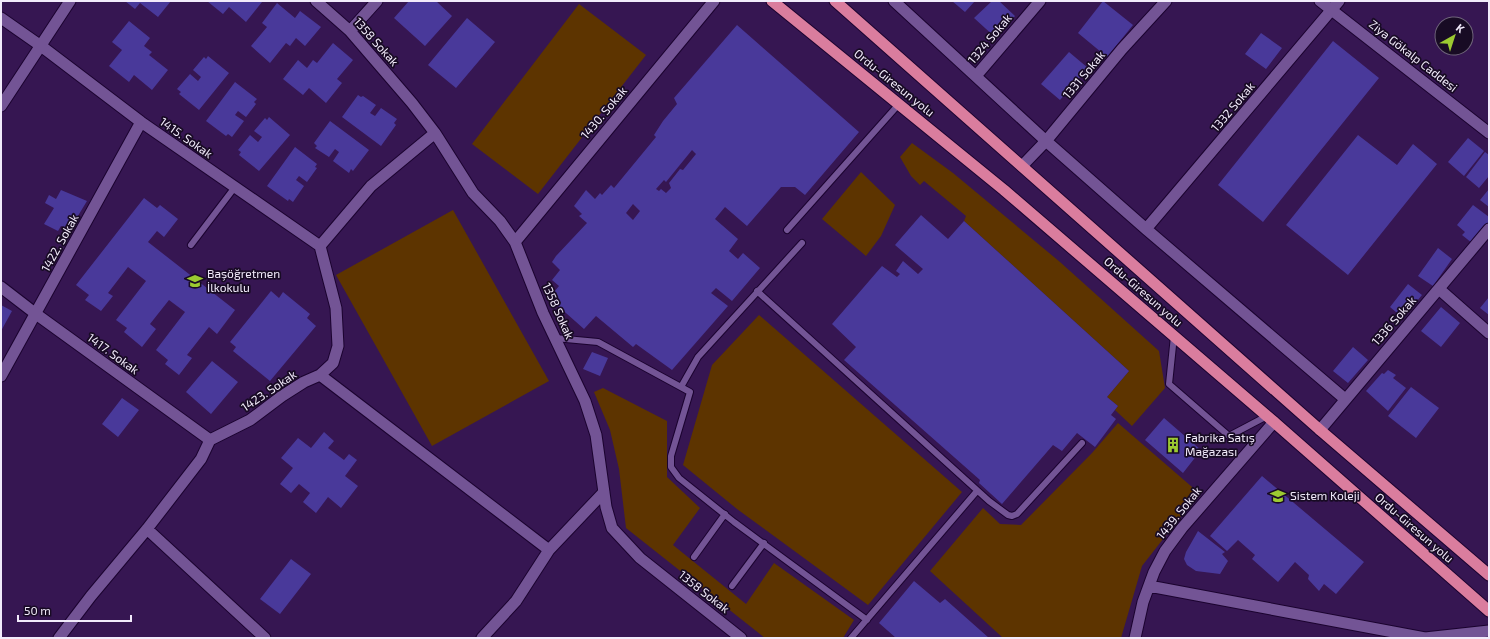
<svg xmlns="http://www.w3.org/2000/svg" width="1490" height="639" font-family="'Exo 2',sans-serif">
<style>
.green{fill:#5d3400}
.building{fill:#49399a;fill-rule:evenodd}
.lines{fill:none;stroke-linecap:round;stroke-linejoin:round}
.service-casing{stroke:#1b032f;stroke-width:8}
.minor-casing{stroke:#1b032f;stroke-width:13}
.tertiary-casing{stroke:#1b032f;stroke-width:13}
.trunk-casing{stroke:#1b032f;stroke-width:13}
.service{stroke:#735495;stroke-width:6}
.minor{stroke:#735495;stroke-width:11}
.tertiary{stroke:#735495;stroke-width:11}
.trunk{stroke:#da7d9e;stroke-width:11}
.labels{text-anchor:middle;stroke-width:3.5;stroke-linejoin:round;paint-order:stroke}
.street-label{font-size:12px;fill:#f2ebfb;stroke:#180b24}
.poi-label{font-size:12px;fill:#f2ebfb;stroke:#180b24;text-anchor:start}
</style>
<rect width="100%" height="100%" fill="#361652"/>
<path class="green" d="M579,4L646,55L538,194L472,144Z
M912,143L953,173L1060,262L1159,351L1165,388L1132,426L1115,410L1118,406L1107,397L1129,371L964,221L966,216L924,181L920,185L911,176L900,157Z
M861,172L895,205L881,236L866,256L822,219Z
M453,210L549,381L432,446L336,275Z
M759,315L962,492L868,605L737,509L683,465L712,365Z
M603,388L667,421V477L700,508L673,545L746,604L774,563L854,620L843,638H765L626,528L619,469L610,430L594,392Z
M1118,423L1199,493L1142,566L1121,638H1003L930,571L983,508L1000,524L1021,525L1092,453Z"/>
<path class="building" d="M125,1H171L158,17L140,3L135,9Z
M207,1H260L262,2L246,22L229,7L223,14Z
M409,1H436L452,16L425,46L394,18Z
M952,1H975L965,12Z
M992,1H999L1015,16L996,38L974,18Z
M1103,1L1133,25L1107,57L1078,33Z
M277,3L295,18L300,11L321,27L305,46L296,38L290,46L286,43L270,63L251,46L267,27L262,23Z
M467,18L495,42L456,88L428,65Z
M129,21L150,38L144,46L152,52L149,55L168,70L152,90L134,75L129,82L109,66L122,50L112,42Z
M737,25L859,132L805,195L795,187H781L747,226L725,207L715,219L738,239L729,251L738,259L743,253L760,268L732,301L716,288L711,293L728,306L672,370L636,344L633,347L596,316L584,329L549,298L559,286L552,280L560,270L552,262L556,256L587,223L579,216L582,214L574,206L586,190L595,199L600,193L602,195L611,185L614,188L656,137L654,135L663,121L677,104L674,98ZM692,150L696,154L683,170L680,169L669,183L671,188L666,193L661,189L659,191L656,189L664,180L666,182ZM633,204L640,211L633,220L626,213Z
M1261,33L1282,48L1266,69L1245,54Z
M1333,41L1379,78L1263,222L1218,185Z
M333,43L353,60L337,79L342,83L326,103L309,88L303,95L283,79L298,60L307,68L313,60L317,63Z
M1069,52L1088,68L1060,100L1041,84Z
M208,56L229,73L199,110L179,94L181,92L177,89L190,74L198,81L201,77L193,70L204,57L206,59Z
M235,82L257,99L254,102L256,104L246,117L238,111L235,115L244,121L232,137L228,134L226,136L206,121Z
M358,95L361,97L363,96L376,105L370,113L375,116L381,108L397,119L394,123L396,125L381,146L342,117Z
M269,117L290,135L259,171L239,155L241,152L238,150L250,135L258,142L262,137L254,131L265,118L267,120Z
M330,121L369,150L353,171L351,169L349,173L333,161L339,152L335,149L329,157L315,148L317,146L314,143Z
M1358,135L1397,165L1413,144L1437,164L1348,275L1286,225Z
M1468,138L1484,151L1464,176L1448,162Z
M295,147L317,164L315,167L317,168L307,182L299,176L296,180L304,186L293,202L289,199L288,201L267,186Z
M1485,152L1489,155V176L1479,188L1466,177Z
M1489,189V207L1480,200Z
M61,190L87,201L70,229L61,226L58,231L44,224L54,208L45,203L49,195L56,199Z
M144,198L157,208L160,205L178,219L164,237L157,231L148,242L235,310L217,334L209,327L187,355L192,358L179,375L165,364L168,360L156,350L185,312L169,300L150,324L156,329L142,347L124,332L127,328L116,320L146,281L128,267L108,293L113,296L101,311L85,300L89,295L76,285Z
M1473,205L1489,217V222L1472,243L1462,235L1465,232L1457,225Z
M921,215L948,239L964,221L1129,371L1107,397L1118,406L1111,415L1116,419L1095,447L1077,433L1062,451L1053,445L1002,504L979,483L980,480L844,360L856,347L832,324L882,266L897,277L900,274L896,271L903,261L918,274L923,269L895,245Z
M1438,248L1452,259L1433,286L1418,276Z
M1408,284L1422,295L1403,318L1390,307Z
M271,291L279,298L283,292L310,314L307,318L316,326L270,381L233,351L236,347L230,342Z
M1489,297V315L1480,308Z
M1,305L12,311L1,331Z
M1441,307L1460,323L1441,347L1421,331Z
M1353,347L1368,360L1348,383L1333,371Z
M592,352L608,358L600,376L583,369Z
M212,361L238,382L211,414L186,392Z
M1388,370L1396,375L1393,378L1406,388L1388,411L1366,391L1382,373L1384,374Z
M1411,387L1439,408L1416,438L1388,416Z
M122,398L139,410L118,437L102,424Z
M1164,418L1201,450L1183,473L1145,440Z
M324,432L334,441L328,448L344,460L349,454L357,460L345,476L358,486L341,508L328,497L316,513L303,502L310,493L299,484L291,493L280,484L293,468L281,458L298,438L311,448Z
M1262,476L1364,562L1336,594L1324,584L1319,591L1308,579L1309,575L1295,562L1278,582L1252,559L1255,555L1238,540L1227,551L1210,536Z
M1198,531L1225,552L1222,554L1228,561L1220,574L1196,571L1187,565L1184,559L1186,552Z
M291,559L311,574L280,614L260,599Z
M914,581L940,603L945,599L989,638H896L879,623Z"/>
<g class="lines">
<defs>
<path id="service" d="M787,230L899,104
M191,245L235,187
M757,291L989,501L1008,515L1012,516L1017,514L1082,443
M1174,336L1169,384L1229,436L1267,416
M555,338L598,342L690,392L671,456V467L679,478L734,522L867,620
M681,387L698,357L802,243
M694,557L725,514
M732,586L764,543
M851,638L977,491"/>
<path id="minor" d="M316,1L350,31L412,103L435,133L473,193L500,221L515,242L543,313L585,401L596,435L606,507L612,528L640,558L741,638
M894,1L1046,141L1146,229L1345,399
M1,18L41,46L141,122L320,246
M350,31L377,1
M976,76L1040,1
M1,106L70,1
M1022,166L1046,141L1122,49L1166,1
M1146,229L1339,1
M515,242L714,1
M1,287L36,314L210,440
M1439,289L1489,333
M320,375L549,550
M1,376L141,122
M1320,430L1489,229
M147,529L265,638
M1149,586L1425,638L1489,631
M59,638L91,596L147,529L201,459L210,440L250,420L282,396L304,382L320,375L333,363L338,346L336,308L320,246L371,186L435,133
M482,638L516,601L549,550L604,492
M1135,638L1143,602L1154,572L1165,551L1182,528L1274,422"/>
<path id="tertiary" d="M1320,1L1489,133"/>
<path id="trunk" d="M772,1L1004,190L1274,422L1489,611
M835,1L1320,430L1489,575"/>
</defs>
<use href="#service" class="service-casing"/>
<use href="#minor" class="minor-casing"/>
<use href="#tertiary" class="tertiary-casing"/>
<use href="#trunk" class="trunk-casing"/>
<use href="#service" class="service"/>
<use href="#minor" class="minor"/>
<use href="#tertiary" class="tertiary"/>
<use href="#trunk" class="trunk"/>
</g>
<defs>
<symbol id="school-bare" viewBox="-9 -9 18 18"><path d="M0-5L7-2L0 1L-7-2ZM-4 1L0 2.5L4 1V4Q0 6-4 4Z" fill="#9cca31" stroke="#180b24" stroke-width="2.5" paint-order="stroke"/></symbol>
<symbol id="building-bare" viewBox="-9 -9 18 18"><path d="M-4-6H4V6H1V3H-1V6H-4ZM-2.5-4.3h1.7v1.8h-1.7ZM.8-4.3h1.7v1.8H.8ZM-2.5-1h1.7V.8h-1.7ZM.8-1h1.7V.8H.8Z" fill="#9cca31" stroke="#180b24" stroke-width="2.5" paint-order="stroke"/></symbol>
</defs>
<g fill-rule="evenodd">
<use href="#school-bare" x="184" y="270" width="22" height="22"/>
<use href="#building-bare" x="1162" y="434" width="22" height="22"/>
<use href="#school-bare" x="1267" y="485" width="22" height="22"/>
</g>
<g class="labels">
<g class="street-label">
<text transform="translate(990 39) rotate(-50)" y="4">1324 Sokak</text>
<text transform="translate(376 42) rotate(48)" y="4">1358 Sokak</text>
<text transform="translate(1413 56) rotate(38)" y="4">Ziya Gökalp Caddesi</text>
<text transform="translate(1084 75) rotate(-50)" y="4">1331 Sokak</text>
<text transform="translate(894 83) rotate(39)" y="4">Ordu-Giresun yolu</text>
<text transform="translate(1233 107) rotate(-50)" y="4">1332 Sokak</text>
<text transform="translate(604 113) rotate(-50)" y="4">1430. Sokak</text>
<text transform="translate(186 138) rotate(35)" y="4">1415. Sokak</text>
<text transform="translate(60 243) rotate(-61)" y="4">1422. Sokak</text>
<text transform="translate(1143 292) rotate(41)" y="4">Ordu-Giresun yolu</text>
<text transform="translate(558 311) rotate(66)" y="4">1358 Sokak</text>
<text transform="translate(1394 321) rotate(-49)" y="4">1336 Sokak</text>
<text transform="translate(113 354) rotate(36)" y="4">1417. Sokak</text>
<text transform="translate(269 391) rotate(-34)" y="4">1423. Sokak</text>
<text transform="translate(1179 513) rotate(-51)" y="4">1439. Sokak</text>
<text transform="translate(1414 528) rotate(41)" y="4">Ordu-Giresun yolu</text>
<text transform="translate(704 592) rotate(38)" y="4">1358 Sokak</text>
</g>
<g class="poi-label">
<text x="207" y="278">Başöğretmen<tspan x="207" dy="14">İlkokulu</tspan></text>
<text x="1185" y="442">Fabrika Satış<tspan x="1185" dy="14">Mağazası</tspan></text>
<text x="1290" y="500">Sistem Koleji</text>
</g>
</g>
<rect width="1490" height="639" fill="none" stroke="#f2ebfb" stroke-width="4"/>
<g transform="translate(1454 36) rotate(39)"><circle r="19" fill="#180b24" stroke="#6f657a"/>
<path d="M0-3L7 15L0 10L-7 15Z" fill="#9cca31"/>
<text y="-6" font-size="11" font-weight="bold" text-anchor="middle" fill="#f2ebfb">K</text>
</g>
<path d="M18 615v6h113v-6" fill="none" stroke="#f2ebfb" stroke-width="2"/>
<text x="24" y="615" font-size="12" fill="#f2ebfb" stroke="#180b24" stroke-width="3" paint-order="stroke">50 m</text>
</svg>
